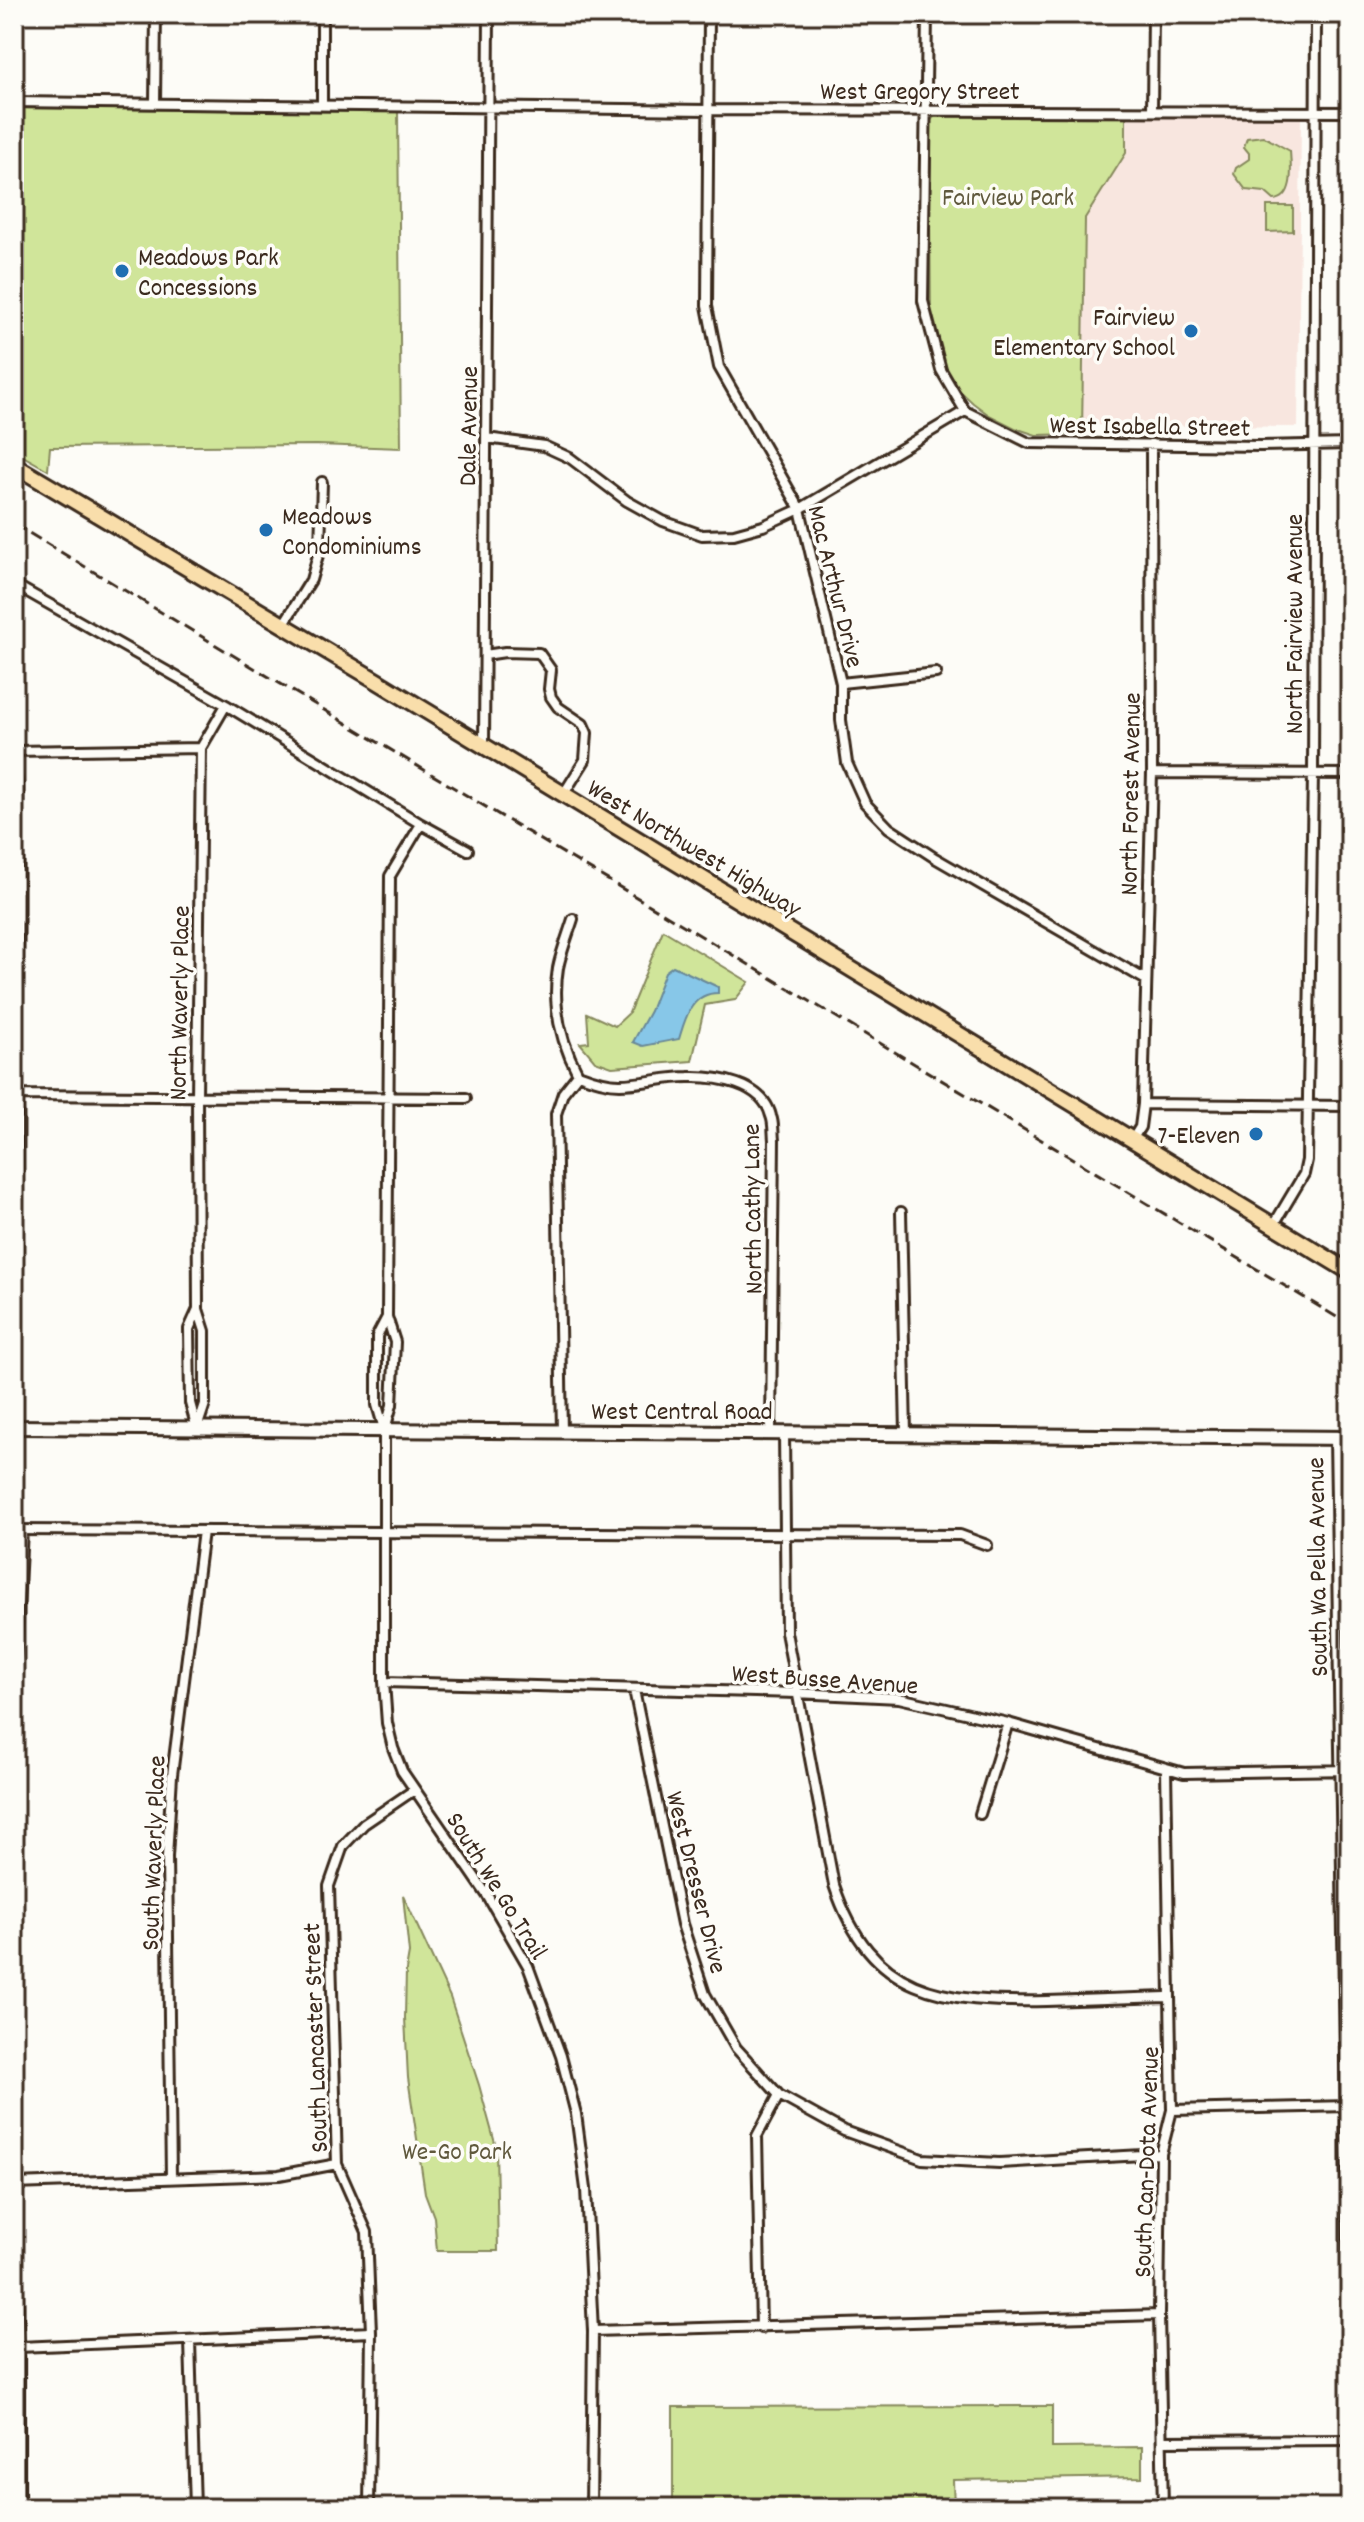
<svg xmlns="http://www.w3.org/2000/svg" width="1364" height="2522" font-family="Dekko,sans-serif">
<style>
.built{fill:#f8e6df}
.green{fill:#d0e59a;stroke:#86885c;stroke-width:2}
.water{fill:#87c7e8;stroke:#698897;stroke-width:2}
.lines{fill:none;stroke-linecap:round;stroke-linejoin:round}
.street-casing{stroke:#3b2a1e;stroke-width:14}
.secondary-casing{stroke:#3b2a1e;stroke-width:18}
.primary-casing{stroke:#3b2a1e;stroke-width:20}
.street{stroke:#fdfcf7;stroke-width:8}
.secondary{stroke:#fdfcf7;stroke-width:12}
.primary{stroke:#f9deab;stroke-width:14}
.rail{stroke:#3b2a1e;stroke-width:3;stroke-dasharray:12 6;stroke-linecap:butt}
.poi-dot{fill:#1f6fb2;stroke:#fdfcf7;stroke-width:3}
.labels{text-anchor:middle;stroke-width:7;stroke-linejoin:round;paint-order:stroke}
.street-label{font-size:26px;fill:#3b2a1e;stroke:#fdfcf7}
.park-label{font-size:26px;fill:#60593d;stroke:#fdfcf7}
.poi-label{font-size:26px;fill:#3b2a1e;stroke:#fdfcf7;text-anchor:start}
</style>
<rect width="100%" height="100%" fill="#fdfcf7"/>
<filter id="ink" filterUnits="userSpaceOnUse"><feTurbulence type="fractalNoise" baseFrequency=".0125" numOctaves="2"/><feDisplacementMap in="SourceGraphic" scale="16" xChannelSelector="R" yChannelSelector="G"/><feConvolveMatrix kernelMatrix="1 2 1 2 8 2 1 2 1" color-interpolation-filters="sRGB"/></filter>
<g filter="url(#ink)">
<path class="built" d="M1126,117L1301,118L1298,427L1082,425L1085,218L1126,153Z"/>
<path class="green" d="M14,108L398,112L401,448L317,445L50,447L48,470L14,451Z
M936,115L1126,117V153L1085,218L1082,434L1036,435L1015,428L989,415L973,403L959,390L946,369L931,318L929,126L931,120Z
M1263,136L1290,151C1291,167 1295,199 1274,200L1265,192L1246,190L1234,174L1236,168L1249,159V153L1244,147L1247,138Z
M1267,206H1293V231L1267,232Z
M663,930L749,982L735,1000L705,1005L692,1061L612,1067L595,1061L580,1043L589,1042L587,1013L615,1026L629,1013Z
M403,1895L450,1997L479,2085L496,2147L498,2251H437L434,2217L425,2193L408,2078L405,2018L406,1970L409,1953Z
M1052,2406V2448L1142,2447V2477L953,2480L954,2508H673V2407Z"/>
<path class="water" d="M673,966L718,987V993C691,993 685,1019 679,1039L643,1046L633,1042L650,1011L665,972Z"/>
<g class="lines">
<defs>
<path id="street" d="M709,14L707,306L719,367L800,509L841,683V720L847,763L865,803L889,828L935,858L1146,980
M927,14L923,301L941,370L965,411
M14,102L708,110L1350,112
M155,103L156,14
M322,105V14
M1152,111L1153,14
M487,438L544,446L570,458L627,501L663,521L702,535L734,534L763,526L800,509L965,411L1029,443L1261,446L1350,444
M14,592L19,587L226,705L421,824L468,850
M283,625L311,580L320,548L322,482
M485,655L505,652L539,653L551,670L549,689L551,697L558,707L583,724L587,733L585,760L563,795
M841,683L936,673
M484,746L489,14
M14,751L201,748
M14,762L18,788L16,1427
M1152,773L1350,774
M573,919C568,935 561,952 558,968C552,1005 561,1042 578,1074C591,1079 605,1084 620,1084C642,1084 665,1077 688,1077C716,1076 763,1083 771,1116C774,1123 773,1132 774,1140L771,1432
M15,1095L466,1098
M1143,1104L1350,1106
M1132,1140L1140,1127L1143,1104L1152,773L1151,444
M901,1212L906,1433
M1273,1226L1304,1174L1307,1160L1313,774L1316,14
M387,1317L377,1336V1405L384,1429V1682L387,1723L393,1748L402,1771L487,1895L528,1966L561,2056L576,2114L586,2189L593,2331L591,2508
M196,1425L190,1403L189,1329L198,1309
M197,1428L205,1404V1331L198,1309L197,1097L201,748L226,705
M385,1429L392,1405L395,1342L387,1317L390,876L421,824
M562,1431L556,1114L563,1093L578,1074
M784,1433L786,1632L834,1885C871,1996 942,2003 1047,2001C1087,2000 1128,1998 1169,1997
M1335,1438L1350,2368
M14,1530L960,1535L987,1545
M384,1682L796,1693L899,1698L1008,1723L1184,1773L1350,1770
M14,1683L22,1530
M634,1690L682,1924L705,1994L736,2048L779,2095L844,2131L922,2159L999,2163L1161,2154
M980,1814L1008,1723
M1172,2110L1349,2106
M171,2177L167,1857L172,1775L203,1531
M14,2184L279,2175L337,2164
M14,2188L19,2347V2508
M761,2328L757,2136L779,2095
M593,2331L1159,2315
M190,2341L195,2508
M19,2347L371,2332
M1163,2441L1350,2440
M369,2508L371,2332L367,2232L337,2164L329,1886L343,1846L364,1824L414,1790
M1163,2508L1159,2315L1161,2154L1172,2110L1166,1769"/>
<path id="secondary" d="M14,1427L1350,1438"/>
<path id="primary" d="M14,465L377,681L1350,1272"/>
</defs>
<use href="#street" class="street-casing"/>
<use href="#secondary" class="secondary-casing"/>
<use href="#primary" class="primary-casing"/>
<use href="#street" class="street"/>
<use href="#secondary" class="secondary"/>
<use href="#primary" class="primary"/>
<path class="rail" d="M14,524L1350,1325"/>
</g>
</g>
<g class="poi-dot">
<circle cx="122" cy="271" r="8"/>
<circle cx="1191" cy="331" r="8"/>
<circle cx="266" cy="530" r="8"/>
<circle cx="1256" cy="1134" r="8"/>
</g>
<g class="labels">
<g class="street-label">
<text x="920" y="99">West Gregory Street</text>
<text transform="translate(1150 425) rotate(1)" y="9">West Isabella Street</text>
<text transform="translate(467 426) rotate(-89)" y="9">Dale Avenue</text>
<text transform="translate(837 586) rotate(76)" y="9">Mac Arthur Drive</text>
<text transform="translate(1293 624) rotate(-90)" y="9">North Fairview Avenue</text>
<text transform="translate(1129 794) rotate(-89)" y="9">North Forest Avenue</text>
<text transform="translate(695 847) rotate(31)" y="9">West Northwest Highway</text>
<text transform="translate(178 1003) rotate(-89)" y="9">North Waverly Place</text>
<text transform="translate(751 1209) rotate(-91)" y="9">North Cathy Lane</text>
<text x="682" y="1419">West Central Road</text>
<text transform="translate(1316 1567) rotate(-91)" y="9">South Wa Pella Avenue</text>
<text transform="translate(825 1678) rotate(4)" y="9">West Busse Avenue</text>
<text transform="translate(152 1853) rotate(-88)" y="9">South Waverly Place</text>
<text transform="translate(698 1882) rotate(76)" y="9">West Dresser Drive</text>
<text transform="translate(498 1885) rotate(58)" y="9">South We Go Trail</text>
<text transform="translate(314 2038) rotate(-92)" y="9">South Lancaster Street</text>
<text transform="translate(1145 2162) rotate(-88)" y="9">South Can-Dota Avenue</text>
</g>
<g class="park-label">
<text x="1008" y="205">Fairview Park</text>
<text x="457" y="2159">We-Go Park</text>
</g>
<g class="poi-label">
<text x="138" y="265">Meadows Park<tspan x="138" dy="30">Concessions</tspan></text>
<text x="1175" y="325" text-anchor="end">Fairview<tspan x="1175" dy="30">Elementary School</tspan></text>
<text x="282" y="524">Meadows<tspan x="282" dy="30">Condominiums</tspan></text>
<text x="1240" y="1143" text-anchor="end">7-Eleven</text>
</g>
</g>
<rect width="1364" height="2522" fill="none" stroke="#fdfcf7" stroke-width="48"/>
<rect x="24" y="24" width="1316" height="2474" fill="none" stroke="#3b2a1e" stroke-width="3" filter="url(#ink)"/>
</svg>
